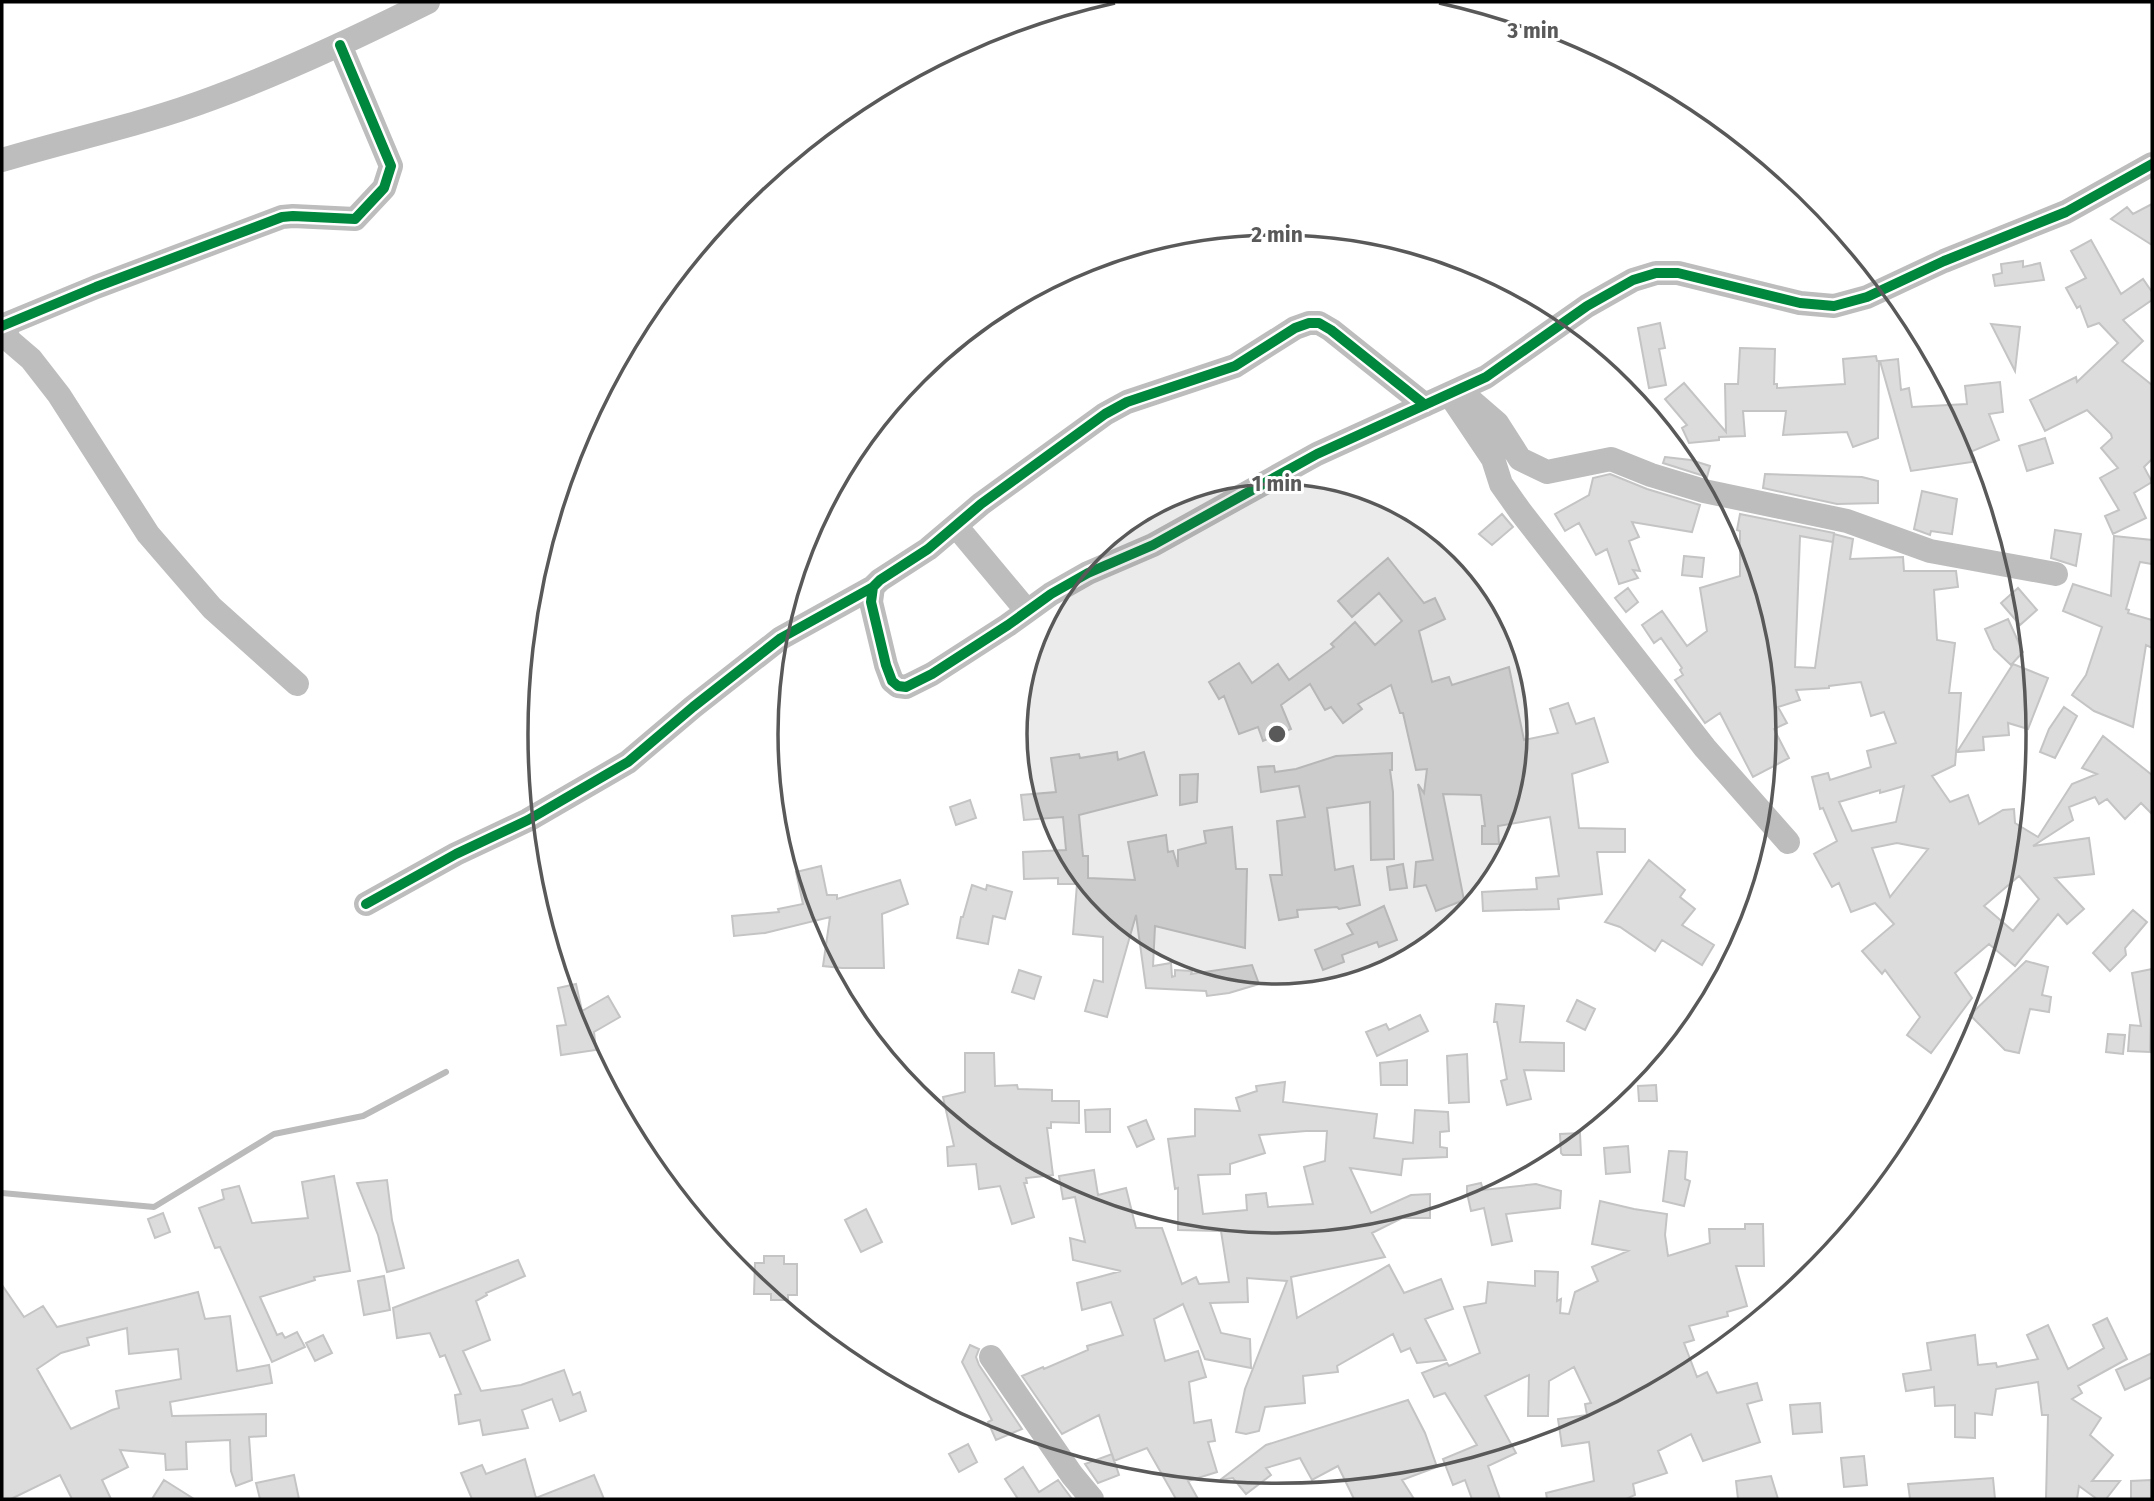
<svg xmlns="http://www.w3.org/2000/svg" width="2154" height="1501" font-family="'Fira Sans',sans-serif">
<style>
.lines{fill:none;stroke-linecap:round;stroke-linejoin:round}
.stream{stroke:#bbb;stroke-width:6}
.building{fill:#dcdcdc;stroke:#c4c4c4;stroke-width:2;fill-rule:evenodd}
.minor{stroke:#bdbdbd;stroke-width:24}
.cycleway-casing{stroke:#fff;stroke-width:15}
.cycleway{stroke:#00873e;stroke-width:10}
.ring{fill:none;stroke:#595959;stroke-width:3.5}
.centre{fill:#595959;stroke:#fff;stroke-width:3.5}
.ring-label{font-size:21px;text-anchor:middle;font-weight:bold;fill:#595959;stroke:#fff;stroke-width:6;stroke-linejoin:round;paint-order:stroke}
</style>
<rect width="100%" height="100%" fill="#fff"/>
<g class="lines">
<path class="stream" d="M2,1193L154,1207L274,1134L363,1116L446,1072"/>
</g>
<path class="building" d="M2152,204V245L2111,219L2127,207L2133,214Z
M2091,240L2121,294L2143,279L2152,292V300L2123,320L2143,341L2122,361L2152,385V459L2144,467L2152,482L2134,493L2146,518L2113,534L2105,516L2119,510L2100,478L2118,468L2101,448L2112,438L2111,434L2087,410L2045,431L2030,400L2076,377L2077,382L2118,343L2099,323L2088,327L2080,306L2077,308L2066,288L2086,278L2071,251Z
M2023,261V267L2040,263L2044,280L1995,286L1993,275L2002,273L2001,264Z
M1660,323L1665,348L1659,349L1666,385L1649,388L1638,328Z
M1991,324L2020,327L2015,371Z
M1740,348L1775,349L1774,384H1777V388L1845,384L1843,359L1876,356L1877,361H1879L1878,438L1853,447L1847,432L1783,435L1786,411H1743L1745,436L1719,437V440L1689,443L1682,428L1687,425L1665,399L1684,383L1726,432L1725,384H1738Z
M1898,359L1901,390L1909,388L1912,407L1967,404L1965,386L2000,382L2003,412L1989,414L1999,440L1970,452L1972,462L1911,471L1880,361Z
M2045,438L2053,463L2027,471L2019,446Z
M1665,457L1691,460L1710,466L1707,477L1663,463Z
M1610,474L1647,489L1700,505L1692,532L1632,522L1639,537L1629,541L1640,571L1633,570L1638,578L1619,584L1607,549L1596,555L1579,523L1565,531L1555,514L1589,495L1593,478Z
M1765,474L1862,477L1878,481V503L1837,504L1763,488Z
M1922,491L1957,499L1952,534L1931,531L1930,535L1914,529Z
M1502,514L1513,527L1492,545L1479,534Z
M1740,514L1834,533L1833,542L1800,536L1795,667L1815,668L1834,534L1853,539L1850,559L1903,557L1904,571H1956L1958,587L1934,590L1937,640L1955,643L1949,693H1961L1955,765L1932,776L1950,802L1968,795L1979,824L2003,810L2014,809L2015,823L2038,837L2072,784L2097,774L2082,768L2103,736L2152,775V814L2141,803L2125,819L2107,799L2099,804L2095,797L2069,807L2073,820L2033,846L2089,838L2094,874L2055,878L2084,909L2067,924L2058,914L2015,966L1989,944L1955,973L1972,998L1931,1053L1907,1035L1920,1017L1885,970L1882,974L1862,951L1894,924L1875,903L1851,912L1839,883L1832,887L1814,854L1837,841L1823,808L1820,809L1812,777L1828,773L1830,780L1871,767L1867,751L1896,743L1884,712L1871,716L1861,682L1829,686V688L1796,690L1800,700L1778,707L1787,723L1774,729L1789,758L1753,777L1720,713L1705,723L1675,680L1683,675L1680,670L1682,668L1661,638L1654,643L1642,625L1662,611L1687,646L1707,631L1700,588L1740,576V531L1737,530ZM1904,786L1896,822L1852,831L1839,802L1880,790V793ZM1897,843L1928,849L1890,897L1872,848ZM2019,876L2039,899L2013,931L1984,906Z
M2055,530L2081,534L2076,566L2051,558Z
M2114,536L2152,540V564L2140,562L2126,609L2129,610L2128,613L2152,620V648L2146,645L2133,727L2094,711L2072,695L2086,675L2102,627L2063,611L2073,584L2111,596Z
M1684,556L1704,558L1702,577L1682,575Z
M1388,558L1424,603L1435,598L1445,619L1419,631L1432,682L1449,677L1452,685L1509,667L1524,740L1558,733L1550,709L1568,703L1576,724L1594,718L1608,762L1572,774L1579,828L1625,829V852H1597L1602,894L1558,899L1559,909L1483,911L1482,892L1537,889L1536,878L1559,876L1550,817L1498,826L1499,844H1482V826H1485L1481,795L1443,794L1464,900L1436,911L1426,885L1414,887L1416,862L1433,860L1418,784L1424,793L1427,769L1416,770L1403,713H1400L1391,685L1358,704L1362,709L1343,723L1331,707L1325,710L1310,684L1281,705L1291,729L1263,741L1258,727L1239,734L1224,696L1219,699L1209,682L1239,663L1252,683L1278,664L1289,680L1334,647L1331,644L1355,622L1375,645L1402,621L1379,593L1352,617L1338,601Z
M1628,588L1638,602L1626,612L1615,598Z
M2018,588L2037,610L2020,625L2001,603Z
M2008,619L2023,652L2011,665L1994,649L1985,629Z
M2013,664L2048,678L2028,729L2008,723L2009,735L1983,737L1984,750L1957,752Z
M2064,707L2077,716L2055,758L2040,752L2049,729Z
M1117,752L1118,760L1144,752L1157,795L1079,815L1083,856H1088V878L1135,880L1128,842L1166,835L1168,852L1173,851L1178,867V850L1206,843L1204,831L1232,827L1236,869H1247L1245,948L1155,926L1153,966L1171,963L1172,977L1175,976V970L1192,971L1191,974L1252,965L1259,984L1229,993L1207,996L1206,991L1146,988L1136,915L1107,1017L1085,1011L1094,980L1103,982V937L1073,934L1077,884H1058V878L1024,879L1023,852L1066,850L1063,817L1024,820L1021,795L1056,792L1051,758L1079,754L1080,758Z
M1392,753V770H1390L1393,792L1394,859L1371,860L1370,802L1327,808L1335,870L1353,866L1360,905L1339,909L1337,907L1297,910L1298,917L1279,920L1270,875H1282L1277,821L1305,817L1299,786L1261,792L1258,767L1274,766L1275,772L1296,769L1336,756Z
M1198,774L1197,802L1180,805V775Z
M970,800L976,818L956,825L950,807Z
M1649,860L1685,890L1680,897L1695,909L1682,925L1714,945L1702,965L1662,940L1655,951L1620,927L1605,922Z
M1403,864L1407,888L1390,890L1387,867Z
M821,866L827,895H837V899L900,880L908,904L882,914L884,968H842L823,966L830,917L765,933L734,936L732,916L779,912L778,909L803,904L796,872Z
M972,885L986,890L987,885L1012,892L1005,919L993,916L988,944L957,938L961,917H963Z
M1384,906L1397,940L1379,947L1377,942L1342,955L1344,962L1323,970L1315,950L1353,934L1347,924Z
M2133,910L2147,922L2125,948L2126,955L2110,971L2093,953Z
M2026,961L2048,967L2042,995L2051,997L2049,1012L2030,1009L2019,1053L2005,1050L1970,1015Z
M2152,969L2150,1052L2128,1051L2130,1025L2141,1026L2132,973Z
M1019,970L1041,977L1034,999L1012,992Z
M576,984L582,1011L608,996L620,1017L594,1032L596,1050L561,1055L557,1026L566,1025L558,988Z
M1577,1000L1595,1009L1585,1030L1567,1021Z
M1496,1004L1524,1006L1520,1042L1564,1043V1071L1524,1070L1531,1099L1507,1105L1501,1081L1507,1079L1497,1022H1494Z
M1420,1015L1428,1031L1377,1056L1366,1032L1386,1024L1389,1030Z
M2108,1034L2125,1035L2123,1054L2106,1052Z
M965,1053H994L995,1086L1017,1085L1018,1089L1052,1090V1101H1079V1123L1051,1122V1128H1047L1053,1175L1026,1178L1027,1183H1024L1034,1217L1012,1224L1000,1186L979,1189L976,1164L948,1166L947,1147L954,1146L943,1097L965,1092Z
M1467,1054L1469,1102L1449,1103L1447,1056Z
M1407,1060V1085H1381L1380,1063Z
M1285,1082L1283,1102L1377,1114L1374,1138L1413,1143L1415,1110L1448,1112L1449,1131L1440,1132V1147L1447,1148V1157L1403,1159L1401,1175L1350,1168L1371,1213L1411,1195L1430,1194V1218H1402L1372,1233L1385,1257L1291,1277L1297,1318L1389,1265L1404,1293L1441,1279L1453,1309L1425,1319L1446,1360L1417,1363L1410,1348L1401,1352L1393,1334L1337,1366L1338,1372L1303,1376L1305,1403L1265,1407L1259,1431L1246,1434L1236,1432L1245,1389L1287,1281L1247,1278L1248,1302L1210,1303L1221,1333L1250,1339L1251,1368L1205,1359L1183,1304L1154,1319L1165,1361L1198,1351L1206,1377L1189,1382L1194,1423L1211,1420L1215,1441L1208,1442L1217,1472L1188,1481L1198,1499H1176L1147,1448L1114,1461L1099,1415L1062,1434L1022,1376L1043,1367L1044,1369L1088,1350L1087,1346L1123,1335L1111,1302L1082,1310L1077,1283L1121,1271L1073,1260L1070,1238L1085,1242L1075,1197L1063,1199L1059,1176L1094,1170L1098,1195L1126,1188L1136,1228H1162L1182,1284L1196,1277L1199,1284L1229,1282L1221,1231L1178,1230V1188L1175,1189L1168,1139L1195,1136V1109L1240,1111L1236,1098L1257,1091L1256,1086ZM1306,1131H1327L1325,1161L1304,1167L1313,1204L1268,1207L1266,1193L1246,1195L1247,1210L1203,1214L1198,1175L1230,1174V1164L1265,1153L1259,1135Z
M1656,1085L1657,1101H1639L1638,1086Z
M1110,1109V1132H1086L1085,1110Z
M1146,1120L1154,1139L1137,1147L1128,1127Z
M1580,1133L1581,1155H1563L1561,1153L1560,1134Z
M1628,1146L1630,1172L1606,1174L1604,1148Z
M1669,1151L1687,1152L1685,1179L1690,1181L1684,1206L1663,1201Z
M334,1176L350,1271L314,1277L315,1280L260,1297L277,1335L282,1333L285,1338L297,1332L305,1347L272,1362L220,1247L215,1248L199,1208L224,1199L222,1190L239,1186L252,1223L308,1218L302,1182Z
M387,1180L392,1220L404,1268L387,1272L378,1235L357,1183Z
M1481,1183L1483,1190L1536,1184L1561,1191L1560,1208L1506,1214L1512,1241L1492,1245L1484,1208L1471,1211L1467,1193V1186Z
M1600,1201L1634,1209L1667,1214L1665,1235L1668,1256L1710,1243L1709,1229H1745V1224H1763L1764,1266H1736L1747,1306L1727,1312L1728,1316L1689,1326L1694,1340L1684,1343L1697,1377L1707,1372L1717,1393L1757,1383L1762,1400L1747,1404L1760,1442L1703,1461L1691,1434L1658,1451L1667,1473L1633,1484L1635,1495L1626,1499H1547L1546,1493L1594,1481L1589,1442L1562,1446L1558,1419L1587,1415L1585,1404L1591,1403L1574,1367L1549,1381L1548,1416H1528L1529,1375L1485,1396L1516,1453L1488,1466L1500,1499H1472L1465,1480L1453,1485L1443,1459L1477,1445L1445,1393L1434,1397L1422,1373L1447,1363L1449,1366L1480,1353L1464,1307L1486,1303L1488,1282L1535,1286V1271L1558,1272L1557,1301L1561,1299L1560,1313L1569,1314L1575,1292L1598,1281L1592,1267L1628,1251L1592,1244Z
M866,1209L882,1242L861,1252L845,1220Z
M163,1213L170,1232L155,1238L148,1219Z
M764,1256H784V1264H797V1295H788V1300H771V1294H754L755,1263H764Z
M518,1260L525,1276L486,1293L487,1295L476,1301L490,1340L463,1351L481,1391L521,1385L564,1370L573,1395L580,1392L586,1411L560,1421L552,1399L522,1410L528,1428L483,1435L480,1420L459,1424L455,1395L461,1394L445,1355L440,1357L430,1333L397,1338L393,1308Z
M384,1276L390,1310L364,1315L358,1281Z
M2,1285L24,1317L43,1306L57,1327L198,1292L205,1319L230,1316L237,1371L269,1365L272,1383L170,1402L172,1416L266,1414V1436L249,1437L252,1480L236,1486L231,1471L230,1440L186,1442L187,1469L166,1470L165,1454L120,1450L128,1467L102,1480L111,1499H72L60,1475L11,1499H2ZM127,1328L129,1354L178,1349L181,1379L116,1391L119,1408L112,1410L71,1429L37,1369L61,1353L89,1345L87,1338Z
M2107,1318L2127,1359L2078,1386L2082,1393L2072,1399L2101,1418L2090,1435L2113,1455L2092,1481H2120L2106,1499H2097L2079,1486L2077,1499H2046L2048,1415H2042L2038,1382L1996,1389L1992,1415L1975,1413V1438L1955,1437V1405L1935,1406L1934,1387L1906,1391L1903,1374L1931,1370L1927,1343L1975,1335L1978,1365L1996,1363L1997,1367L2038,1359L2027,1335L2048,1325L2068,1369L2104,1348L2093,1325Z
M323,1335L332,1353L315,1361L306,1343Z
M970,1345L979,1349L976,1357L979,1365L1022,1429L996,1440L988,1422L992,1420L962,1362Z
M2152,1353V1377L2125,1390L2116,1370Z
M1408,1400L1425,1433L1437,1467L1402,1480L1414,1499H1354L1338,1466L1312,1480L1300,1458L1266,1468L1271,1475L1246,1494L1233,1478L1220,1480L1266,1445Z
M1820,1403L1822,1432L1793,1434L1790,1405Z
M968,1444L977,1462L959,1472L949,1454Z
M1112,1454L1119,1475L1098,1483L1085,1464Z
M1864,1456L1867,1485L1844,1487L1841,1458Z
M525,1459L536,1498L594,1475L604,1499H472L461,1473L482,1465L486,1474Z
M1023,1467L1039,1492L1058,1480L1072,1499H1018L1005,1479Z
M294,1475L299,1499H260L256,1483Z
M1771,1476L1778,1499H1738L1736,1481Z
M1993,1478L1995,1499H1910L1908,1484Z
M164,1480L194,1499H152Z
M2151,1480V1499H2131V1481Z"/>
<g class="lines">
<path class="minor" d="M2,160C72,139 144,124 213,98C286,71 358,37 428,2
M2,326L96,287L282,217L293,216L355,219L384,188L391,166L340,45
M2,327L10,341L31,359L59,395L148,534L212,608L297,684
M1460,391L1497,423L1520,459L1547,472L1611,459L1651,475L1704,491L1847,521L1930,551L2056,574
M1450,395L1493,459L1501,484L1520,511L1705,748L1788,842
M1425,405L1331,330L1319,323H1309L1295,328L1235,366L1127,402L1105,414L981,504L928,549L880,580L873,587L871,602L886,665L892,681L898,686L906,687L932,674L1008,625L1051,594L1088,573L1153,545L1317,454L1486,377L1587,306L1633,280L1656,273H1678L1800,303L1834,306L1867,297L1944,261L2066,212L2152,164
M956,526L1027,611
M366,904L456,854L528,820L628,762L693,707L781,638L873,587
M991,1357L1072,1475L1092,1499"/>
<defs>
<path id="cycleway" d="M2,326L96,287L282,217L293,216L355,219L384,188L391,166L340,45
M1425,405L1331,330L1319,323H1309L1295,328L1235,366L1127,402L1105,414L981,504L928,549L880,580L873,587L871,602L886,665L892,681L898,686L906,687L932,674L1008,625L1051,594L1088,573L1153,545L1317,454L1486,377L1587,306L1633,280L1656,273H1678L1800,303L1834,306L1867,297L1944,261L2066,212L2152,164
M366,904L456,854L528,820L628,762L693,707L781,638L873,587"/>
</defs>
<use href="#cycleway" class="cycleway-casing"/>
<use href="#cycleway" class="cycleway"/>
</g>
<circle cx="1277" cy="734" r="250" fill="#595959" fill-opacity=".12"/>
<g class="ring">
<circle cx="1277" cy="734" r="250"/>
<circle cx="1277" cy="734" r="499"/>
<path d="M1439 3A749 749 0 1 1 1115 3"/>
</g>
<circle cx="1277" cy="734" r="10" class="centre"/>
<g class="ring-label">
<text x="1533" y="38">3 min</text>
<text x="1277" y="242">2 min</text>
<text x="1277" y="491">1 min</text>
</g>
<rect width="2154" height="1501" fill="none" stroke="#000000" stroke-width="7"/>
</svg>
